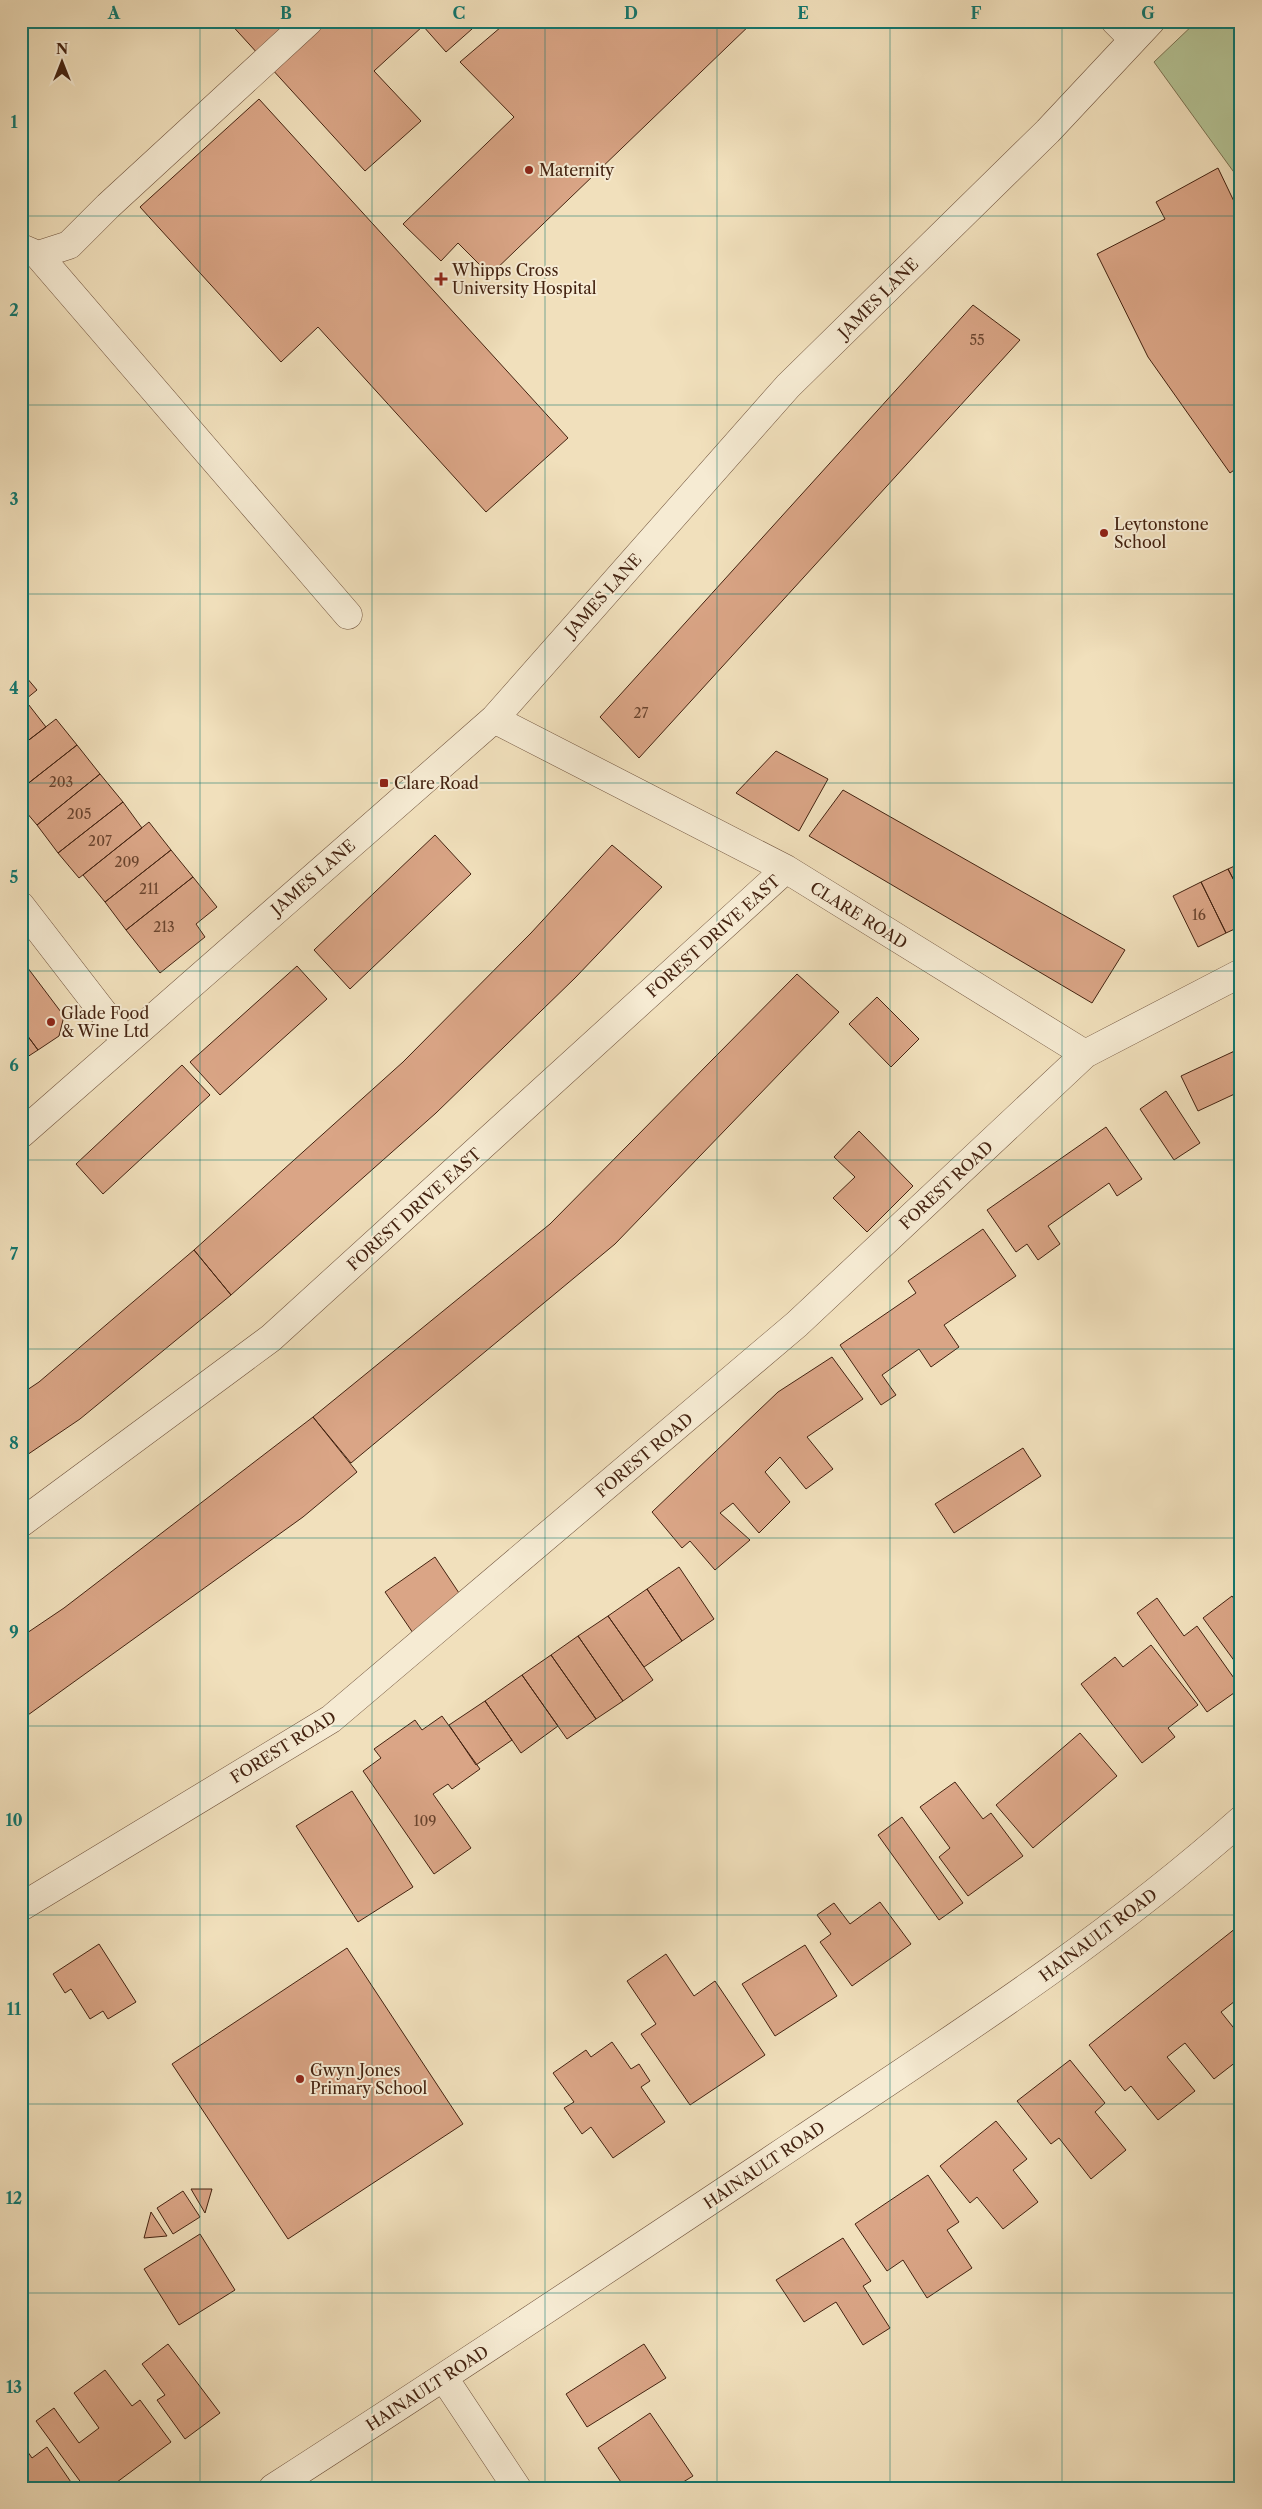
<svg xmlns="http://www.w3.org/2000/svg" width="1262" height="2509" font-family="'Libre Caslon Text',serif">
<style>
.green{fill:#b4c395;stroke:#7c7353}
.building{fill:#daa586;stroke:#442311}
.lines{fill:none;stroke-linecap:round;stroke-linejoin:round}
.minor-casing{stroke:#6f523c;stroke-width:29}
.minor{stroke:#f6ebd3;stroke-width:28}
.grid{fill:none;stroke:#0f766e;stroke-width:1;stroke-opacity:0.55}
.poi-dot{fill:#8f2418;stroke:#f6ebd3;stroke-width:2}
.labels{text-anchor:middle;stroke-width:4;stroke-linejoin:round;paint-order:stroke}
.number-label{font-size:14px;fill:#6a442e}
.poi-label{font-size:16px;fill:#442311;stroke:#f6ebd3;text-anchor:start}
.street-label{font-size:16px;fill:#442311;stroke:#f6ebd3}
.neatline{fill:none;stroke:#0f766e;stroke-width:2}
.grid-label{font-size:16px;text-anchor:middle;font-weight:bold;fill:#0f766e}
</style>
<rect width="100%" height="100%" fill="#f1e0bc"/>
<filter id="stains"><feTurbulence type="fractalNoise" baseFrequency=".004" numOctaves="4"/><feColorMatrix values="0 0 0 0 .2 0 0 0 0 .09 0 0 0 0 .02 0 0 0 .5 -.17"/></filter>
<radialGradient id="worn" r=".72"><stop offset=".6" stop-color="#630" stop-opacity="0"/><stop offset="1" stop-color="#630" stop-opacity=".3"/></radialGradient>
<path class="green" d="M1197,21H1241V182L1154,62Z"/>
<path class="building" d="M228,21H481L446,52L423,26L374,71L421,121L365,171Z
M508,21H754L490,275L458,243L441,261L403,224L514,117L460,62Z
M259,99L568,438L486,512L318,327L281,362L140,207Z
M1218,168L1241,216V465L1230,473L1148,357L1097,254L1165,219L1156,202Z
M973,305L1020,340L639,758L600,717Z
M21,671L37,690L21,703Z
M25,700L46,727L21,746V703Z
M56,719L77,745L21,789V746Z
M77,745L100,774L37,825L21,806V789Z
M776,751L828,779L799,831L736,793Z
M100,774L123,802L58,853L37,825Z
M843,790L1125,950L1092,1003L809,836Z
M123,802L142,828L79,878L58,853Z
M149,822L171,850L105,902L83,875Z
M435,835L471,874L350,989L314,950Z
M612,845L662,887L575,978L436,1113L231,1295L194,1250L403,1062L531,933Z
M171,850L193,877L126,930L105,902Z
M1241,863V894L1228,869Z
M1228,869L1241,894V926L1226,933L1201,882Z
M193,877L217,907L196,924L205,937L160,973L126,930Z
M1201,882L1226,933L1198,947L1173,896Z
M21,959L64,1016L59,1036L38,1050L21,1027Z
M297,966L327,999L220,1095L190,1062Z
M797,974L839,1012L615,1244L351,1463L313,1417L550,1224Z
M877,997L919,1039L891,1067L849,1024Z
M21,1027L38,1050L21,1061Z
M1241,1048V1091L1198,1111L1181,1076Z
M182,1065L210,1095L103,1194L76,1164Z
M1166,1091L1200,1143L1174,1160L1140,1109Z
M1106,1127L1142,1179L1117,1196L1109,1183L1048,1226L1060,1244L1038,1260L1027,1244L1016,1252L987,1210Z
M859,1131L913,1186L867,1232L833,1198L855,1177L834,1157Z
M983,1229L1016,1276L944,1325L959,1347L931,1367L919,1349L882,1375L896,1395L881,1405L840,1345L916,1293L908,1281Z
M194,1250L231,1295L80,1419L21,1459V1394L39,1382Z
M832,1357L863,1399L807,1437L833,1469L806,1489L780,1457L765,1472L790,1502L759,1533L733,1503L720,1513L750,1540L715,1570L690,1541L682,1548L652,1512L778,1392Z
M313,1417L357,1472L303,1517L21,1720V1637L64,1608Z
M1023,1448L1041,1476L954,1533L935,1504Z
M435,1557L463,1599L413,1633L385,1592Z
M679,1567L714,1619L682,1641L647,1589Z
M647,1589L682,1641L644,1667L608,1616Z
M1232,1596L1241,1608V1670L1203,1618Z
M1157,1598L1184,1636L1197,1626L1241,1688L1207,1712L1137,1613Z
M608,1616L653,1680L623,1701L578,1636Z
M578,1636L623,1701L596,1719L551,1655Z
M1151,1645L1198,1705L1168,1728L1175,1737L1142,1763L1081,1684L1115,1657L1123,1667Z
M551,1655L596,1719L567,1739L522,1675Z
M522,1675L558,1726L521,1753L485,1701Z
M485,1701L512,1740L476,1765L449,1725Z
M442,1716L480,1769L452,1789L448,1784L433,1794L471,1848L434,1874L363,1771L381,1758L374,1749L415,1720L422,1730Z
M1080,1733L1117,1776L1033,1848L996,1805Z
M955,1782L983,1819L991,1813L1023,1856L968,1896L939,1857L950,1848L920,1807Z
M352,1791L413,1887L358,1922L296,1826Z
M902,1817L963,1903L939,1920L878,1835Z
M880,1902L911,1944L852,1986L820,1942L831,1934L817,1915L834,1903L850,1924Z
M1241,1924V2008L1235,2001L1221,2012L1241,2037V2058L1214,2079L1185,2043L1167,2057L1195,2091L1158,2120L1131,2086L1125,2091L1089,2045Z
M99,1944L136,2002L108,2019L103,2011L90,2019L71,1989L65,1993L53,1974Z
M805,1945L837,1996L775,2036L742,1984Z
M347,1948L463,2124L288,2239L172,2064Z
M666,1954L694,1996L715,1981L765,2055L690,2105L641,2034L656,2024L627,1981Z
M612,2042L631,2069L639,2064L650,2081L641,2087L665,2122L613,2158L591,2127L582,2134L564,2108L574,2102L553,2073L586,2050L591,2057Z
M1070,2060L1105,2103L1095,2112L1126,2150L1091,2179L1059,2138L1051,2144L1017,2101Z
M996,2121L1027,2159L1013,2170L1038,2202L1003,2229L977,2197L970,2203L940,2166Z
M928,2175L959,2222L947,2230L972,2268L927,2298L903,2260L887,2271L855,2224Z
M191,2189H212L205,2213Z
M183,2191L200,2217L173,2234L157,2208Z
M151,2212L167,2236L144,2238Z
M200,2234L235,2290L179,2325L144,2269Z
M843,2238L871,2281L863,2286L890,2328L863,2345L836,2302L804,2322L776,2280Z
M168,2344L220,2413L185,2439L157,2400L165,2395L142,2364Z
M644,2344L666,2378L587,2427L566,2394Z
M105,2370L132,2406L140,2400L171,2442L109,2488H85L36,2421L54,2408L79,2443L99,2428L74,2393Z
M650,2413L693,2476L680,2484L682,2488H625L598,2448Z
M21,2442L32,2458L47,2447L75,2488H21Z"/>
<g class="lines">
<defs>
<path id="minor" d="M1115,21L1133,39
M24,249L38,255L69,245L108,206L309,21
M38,255L348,615
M494,719L786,869L1085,1054
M21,906L126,1042
M21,1134L494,719L788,386L1048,131L1151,21
M21,1523L271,1338L786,869
M21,1907L331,1719L797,1324L1085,1054L1241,973
M444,2378L517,2488
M273,2488C450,2374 626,2257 801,2140C952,2039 1105,1941 1241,1820"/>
</defs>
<use href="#minor" class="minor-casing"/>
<use href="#minor" class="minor"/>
</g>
<path class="grid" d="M200,21V2488M372,21V2488M545,21V2488M717,21V2488M890,21V2488M1062,21V2488M21,216H1241M21,405H1241M21,594H1241M21,783H1241M21,971H1241M21,1160H1241M21,1349H1241M21,1538H1241M21,1726H1241M21,1915H1241M21,2104H1241M21,2293H1241"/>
<g class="poi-dot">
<circle cx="529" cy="170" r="5"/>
<path d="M438.5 271.5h5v5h5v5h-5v5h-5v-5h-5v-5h5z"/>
<circle cx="1104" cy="533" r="5"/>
<rect x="379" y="778" width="10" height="10" rx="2.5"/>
<circle cx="51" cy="1022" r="5"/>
<circle cx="300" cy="2079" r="5"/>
</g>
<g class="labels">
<g class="number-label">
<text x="977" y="345">55</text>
<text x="641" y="718">27</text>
<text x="61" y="787">203</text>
<text x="79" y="819">205</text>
<text x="100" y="846">207</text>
<text x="127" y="867">209</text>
<text x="149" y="894">211</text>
<text x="1199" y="920">16</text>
<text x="164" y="932">213</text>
<text x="425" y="1826">109</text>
</g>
<g class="poi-label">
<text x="539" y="176">Maternity</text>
<text x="452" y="276">Whipps Cross<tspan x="452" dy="18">University Hospital</tspan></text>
<text x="1114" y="530">Leytonstone<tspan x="1114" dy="18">School</tspan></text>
<text x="394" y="789">Clare Road</text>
<text x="61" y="1019">Glade Food<tspan x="61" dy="18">&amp; Wine Ltd</tspan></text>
<text x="310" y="2076">Gwyn Jones<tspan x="310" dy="18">Primary School</tspan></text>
</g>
<g class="street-label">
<text transform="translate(878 298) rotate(-45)" y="6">JAMES LANE</text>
<text transform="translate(603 595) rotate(-48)" y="6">JAMES LANE</text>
<text transform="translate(313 877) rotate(-41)" y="6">JAMES LANE</text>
<text transform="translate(859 915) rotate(32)" y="6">CLARE ROAD</text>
<text transform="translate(713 936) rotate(-42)" y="6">FOREST DRIVE EAST</text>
<text transform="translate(946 1185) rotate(-43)" y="6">FOREST ROAD</text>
<text transform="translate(414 1209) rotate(-42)" y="6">FOREST DRIVE EAST</text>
<text transform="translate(644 1455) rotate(-40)" y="6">FOREST ROAD</text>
<text transform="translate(283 1747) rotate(-32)" y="6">FOREST ROAD</text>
<text transform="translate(1098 1935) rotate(-37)" y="6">HAINAULT ROAD</text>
<text transform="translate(764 2165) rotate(-34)" y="6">HAINAULT ROAD</text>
<text transform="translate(427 2388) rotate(-33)" y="6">HAINAULT ROAD</text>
</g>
</g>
<rect width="1262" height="2509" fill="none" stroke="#f1e0bc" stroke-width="55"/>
<g transform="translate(62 62)" stroke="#f6ebd3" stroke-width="4" paint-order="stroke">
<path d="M0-4L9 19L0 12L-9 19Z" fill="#442311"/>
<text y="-8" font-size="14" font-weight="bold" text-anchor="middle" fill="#442311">N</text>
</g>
<rect x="28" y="28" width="1206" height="2454" class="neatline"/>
<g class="grid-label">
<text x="114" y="19">A</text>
<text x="286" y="19">B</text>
<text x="459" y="19">C</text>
<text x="631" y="19">D</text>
<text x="803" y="19">E</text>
<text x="976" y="19">F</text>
<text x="1148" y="19">G</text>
<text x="14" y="128">1</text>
<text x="14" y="316">2</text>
<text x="14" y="505">3</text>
<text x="14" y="694">4</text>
<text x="14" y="883">5</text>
<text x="14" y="1071">6</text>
<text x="14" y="1260">7</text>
<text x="14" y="1449">8</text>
<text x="14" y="1638">9</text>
<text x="14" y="1826">10</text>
<text x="14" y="2015">11</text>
<text x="14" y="2204">12</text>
<text x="14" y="2393">13</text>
</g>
<rect width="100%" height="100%" filter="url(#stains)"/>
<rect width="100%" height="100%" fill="url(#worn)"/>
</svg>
